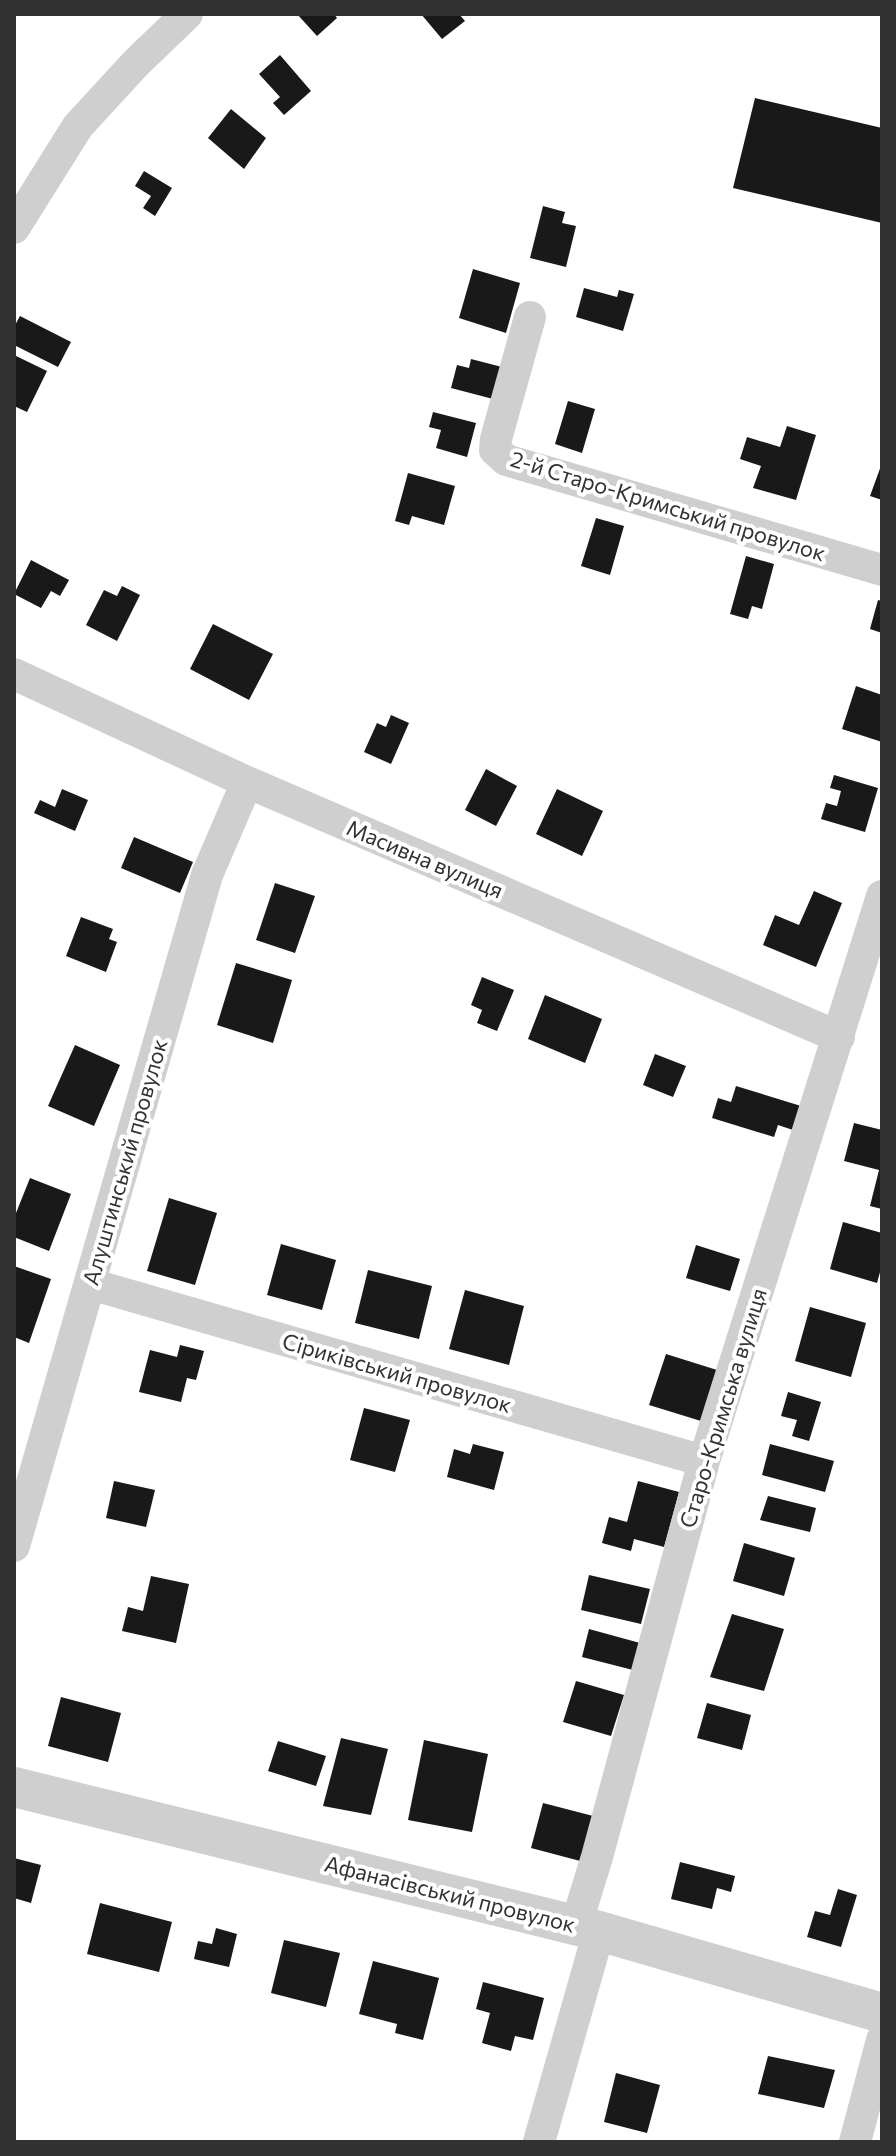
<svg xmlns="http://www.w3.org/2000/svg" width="896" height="2156" font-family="Commissioner,sans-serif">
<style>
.building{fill:#191919}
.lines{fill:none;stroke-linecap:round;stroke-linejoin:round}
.minor{stroke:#cfcfcf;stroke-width:32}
.tertiary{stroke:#cfcfcf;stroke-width:40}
.labels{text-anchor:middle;stroke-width:8;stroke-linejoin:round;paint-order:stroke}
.street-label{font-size:22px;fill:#323232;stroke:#fff}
</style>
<rect width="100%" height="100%" fill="#fff"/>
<path class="building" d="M297,14H334L337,18L317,36Z
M421,14H459L465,21L442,39Z
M280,55L311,91L284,115L273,103L280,97L259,74Z
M755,98L882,128V223L733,188Z
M231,109L266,138L244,169L208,138Z
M144,171L172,188L155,216L143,208L151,196L135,186Z
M543,206L565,212L562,223L576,226L566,267L530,258Z
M473,269L520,283L506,333L459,318Z
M584,288L617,297L619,290L634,294L623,331L576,317Z
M20,316L71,342L58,367L14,345V327Z
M14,355L47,371L27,412L14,406Z
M471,359L502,367L493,399L451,388L457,365L469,368Z
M568,401L595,409L582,453L555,444Z
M433,412L476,423L467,457L436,448L441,430L429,427Z
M787,426L816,435L796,500L753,488L761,466L740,459L747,437L780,447Z
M882,463V500L870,496Z
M408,473L455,486L444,525L412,516L409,525L395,521Z
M596,518L624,526L610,575L581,566Z
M746,556L774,564L762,609L752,606L748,619L730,614Z
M31,560L69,580L60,596L51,591L41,608L14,594Z
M122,586L140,595L117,641L86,625L104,590L117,596Z
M878,600L882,601V633L870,629Z
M213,624L273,654L249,700L190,669Z
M856,686L882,695V742L842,729Z
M391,715L409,723L391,764L364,752L377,723L386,727Z
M486,769L517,786L496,826L465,810Z
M834,775L878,788L865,832L821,819L826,803L837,806L841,791L830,788Z
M62,789L88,800L75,831L34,813L40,800L55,807Z
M557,789L603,811L582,856L536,834Z
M134,837L193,862L180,893L121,868Z
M275,883L315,896L295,953L256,940Z
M814,891L842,903L816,967L763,945L775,915L799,925Z
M81,917L113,929L109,939L117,942L106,972L66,956Z
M236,963L292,980L273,1043L217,1025Z
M482,977L514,990L497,1031L477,1023L482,1010L471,1005Z
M545,995L602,1019L585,1063L528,1039Z
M75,1045L120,1065L94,1126L48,1106Z
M655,1054L686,1066L673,1097L643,1085Z
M736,1086L801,1106L793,1130L778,1125L774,1137L712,1118L718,1098L731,1102Z
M854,1123L882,1130V1209L870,1206L879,1170L844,1161Z
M30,1178L71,1194L49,1251L14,1237V1218Z
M169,1198L217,1213L195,1285L147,1271Z
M843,1222L882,1233V1265L877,1283L830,1269Z
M281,1244L336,1260L322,1310L267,1295Z
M696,1245L740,1259L730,1291L686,1278Z
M14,1266L51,1279L29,1343L14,1337Z
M368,1270L432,1286L419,1339L355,1323Z
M465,1290L524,1306L509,1365L449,1349Z
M810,1307L866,1323L851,1377L795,1361Z
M180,1345L204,1351L196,1380L187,1378L181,1402L139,1392L150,1350L177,1357Z
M666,1354L717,1370L701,1421L649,1405Z
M788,1392L821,1402L809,1441L792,1436L797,1420L781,1416Z
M364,1408L410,1420L395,1472L350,1460Z
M473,1444L504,1452L494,1490L447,1477L454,1449L470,1454Z
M770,1444L834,1461L825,1492L762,1475Z
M114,1481L155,1490L146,1527L106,1518Z
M638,1481L679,1492L664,1547L634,1539L631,1551L602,1543L609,1517L627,1522Z
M768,1496L816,1508L810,1532L760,1520Z
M744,1543L795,1558L784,1596L733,1581Z
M589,1575L650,1589L641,1624L581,1610Z
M151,1576L189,1584L176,1643L122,1631L128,1607L143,1611Z
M732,1614L784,1629L764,1691L710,1677Z
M589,1629L640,1643L633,1670L582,1657Z
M576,1681L624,1695L611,1736L563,1722Z
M61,1697L121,1713L108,1762L48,1746Z
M707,1703L751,1715L742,1750L697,1738Z
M341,1738L388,1749L371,1815L323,1806Z
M424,1740L488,1754L472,1832L408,1820Z
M278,1741L326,1756L316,1786L268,1771Z
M543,1803L597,1817L584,1862L531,1848Z
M14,1858L41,1865L31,1903L14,1898Z
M680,1862L735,1876L731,1892L717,1888L712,1909L671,1899Z
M838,1889L857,1895L841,1947L807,1937L815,1911L830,1915Z
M100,1903L172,1922L159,1972L87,1954Z
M216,1928L237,1934L229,1967L194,1959L198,1941L212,1944Z
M284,1940L340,1953L326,2007L271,1993Z
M373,1961L439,1978L423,2040L395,2033L397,2024L359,2014Z
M483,1982L544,1998L533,2040L515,2036L511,2051L482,2043L490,2013L476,2009Z
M768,2056L835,2070L824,2108L758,2094Z
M616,2073L660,2085L647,2133L604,2122Z"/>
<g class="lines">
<path class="minor" d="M14,228L78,126L136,63L187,14
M530,317L496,439L495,450L506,460L882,570
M14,674L247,782L839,1037
M90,1284L704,1461
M14,1546L207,875L247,782
M576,1925L597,1857L704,1461L882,896
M539,2142L599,1931
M855,2142L882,2040"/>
<path class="tertiary" d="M14,1787L599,1931L882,2013"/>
</g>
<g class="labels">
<g class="street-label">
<text transform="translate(668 506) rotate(17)" y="8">2-й Старо-Кримський провулок</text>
<text transform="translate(425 859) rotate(23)" y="8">Масивна вулиця</text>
<text transform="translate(125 1162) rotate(-74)" y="8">Алуштинський провулок</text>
<text transform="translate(397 1373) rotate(16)" y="8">Сіриківський провулок</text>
<text transform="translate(723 1408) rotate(-73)" y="8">Старо-Кримська вулиця</text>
<text transform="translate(450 1894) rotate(14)" y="8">Афанасівський провулок</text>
</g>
</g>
<rect width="896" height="2156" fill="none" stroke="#323232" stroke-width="32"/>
</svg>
